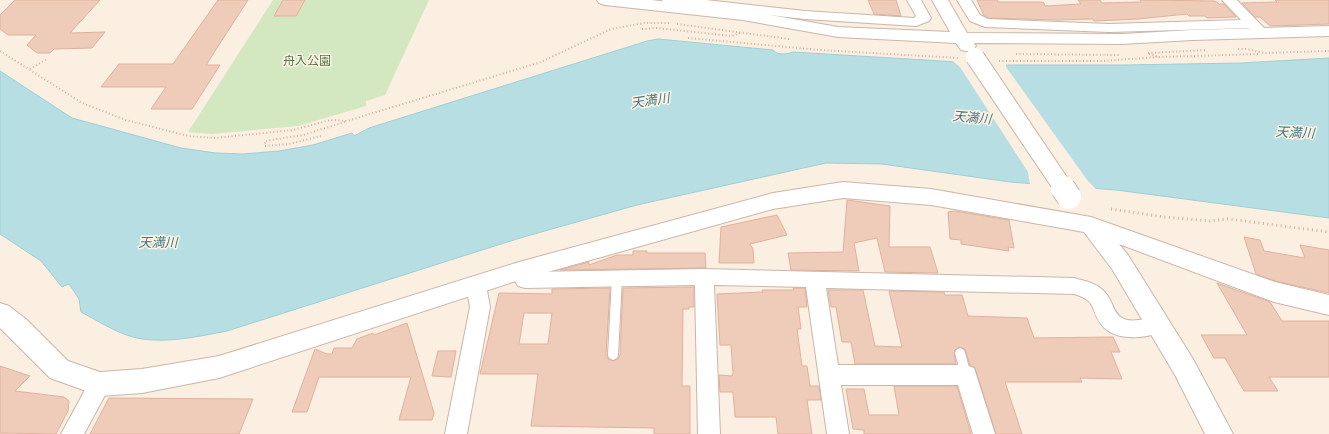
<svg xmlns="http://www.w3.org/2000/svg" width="1329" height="434" font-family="'Fira Sans Condensed','Noto Sans JP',sans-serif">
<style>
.green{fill:#d3e7c1}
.water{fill:#b7dfe3;stroke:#9ecfd4}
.pier{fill:#fbefe1}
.building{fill:#efccba;stroke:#e0b19c;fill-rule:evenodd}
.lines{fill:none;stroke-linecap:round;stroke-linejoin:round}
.service-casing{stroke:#cab6a9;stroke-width:2}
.minor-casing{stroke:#cab6a9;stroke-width:2}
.tertiary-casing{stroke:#cab6a9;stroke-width:2}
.path-far1{stroke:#d3af9e;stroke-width:2;stroke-dasharray:1 2.5;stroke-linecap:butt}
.path{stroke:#d3af9e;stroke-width:3;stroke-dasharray:1 3.5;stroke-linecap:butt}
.service{fill:#fff;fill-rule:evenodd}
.minor{fill:#fff;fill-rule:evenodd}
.tertiary{fill:#fff;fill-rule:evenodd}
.tertiary-bridge-far1-casing{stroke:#cab6a9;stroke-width:20;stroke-linecap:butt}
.tertiary-bridge-casing{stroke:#cab6a9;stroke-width:26;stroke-linecap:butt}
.tertiary-bridge-far1{stroke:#fff;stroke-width:18}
.tertiary-bridge{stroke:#fff;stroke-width:24}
.labels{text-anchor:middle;stroke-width:3;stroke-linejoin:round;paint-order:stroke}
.park-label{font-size:12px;fill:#557642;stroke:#fef3e7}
.water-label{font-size:13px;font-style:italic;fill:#42777c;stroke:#fef3e7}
</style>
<rect width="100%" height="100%" fill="#fbefe1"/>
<path class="green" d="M273,0H429L385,95L366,101V106L298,126L212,134L188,132Z"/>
<path class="water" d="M658,39L773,50C778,56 787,54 793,52L1007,65H1124L1241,63L1329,58V218L1116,190L1010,182L882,164L826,163L637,205L520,238L227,331C200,336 171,343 142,339C121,336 100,322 81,312L79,299L69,284L62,287L41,261L0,234V71L72,118L181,148L216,153L243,154L279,151L313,145L352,133L354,136L369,128L647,41Z"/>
<path class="pier" d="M950,59L1006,63V67L1088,181L1097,190L1030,185L1028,172L960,67Z"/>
<path class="building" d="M15,0H100L70,33L105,32L92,48L54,49L50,53H37L27,45L36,35H8L0,29V15Z
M218,0H248L206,65H220L192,109H151L166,87H101L119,64H173Z
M283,0H305L296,16H274Z
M868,0H896L901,16L874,14Z
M977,0H997L998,2H1041L1044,3L1045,6L1081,4L1078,0H1100L1102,3L1141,2L1140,0L1215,1L1219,4H1224L1236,17L1207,18L1205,16H1189L1187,14L1138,19L1094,21L1093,19L1057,20L988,18L984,16Z
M1275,0H1329V24L1270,26L1260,17H1255L1242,3L1277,2Z
M847,200L890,206L889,247H930L938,273L885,272L877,238L854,243L859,271L791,270L788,253L843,252Z
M955,211L1009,220L1014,248L1008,247L1009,251L961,244V240L950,239L948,212Z
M777,215L787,235L750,244L753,249L754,263H719L721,227Z
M1244,237L1260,240L1264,251L1305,258L1300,245L1329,250V293L1275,281L1256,274Z
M633,251H647V253H705L706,268L560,270L589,262V265L617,255H633Z
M1217,283L1270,302L1282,321H1329V377H1269L1278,391H1244L1225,358H1214L1201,335H1247Z
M694,287V307H689V309H683L682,386H690V434H654V428L531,426L538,374H480L499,293L552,294V289L610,288L606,355L608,359L614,361L618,359L620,355L623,288ZM524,313H552L548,344H519Z
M793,288H805L807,307H798L801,329H797L802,366H807L810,386H819L821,400H807L812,434H778L776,417H735L733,392H720L719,375L732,376L733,373L731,345H720L717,294L763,292L762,290H794Z
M828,290H863L875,346L902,347L889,291L944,292L945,295H962L968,316L1027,318L1034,338L1113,337L1120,352H1111L1122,379L1080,378L1082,382H1005L1022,434H996L975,368L970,365L965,349L959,347L955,350L954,353L956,364H855L851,342H842L836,307H831Z
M407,323L434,413L432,420H399L411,377H319L307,412H292L315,349L327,354H332L334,348H352L357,339L373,333L374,335Z
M438,351H456L451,377L432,376Z
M0,366L30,376L15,391L64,397L69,401L68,411L56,434L0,433Z
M894,386H957L971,434H864V430L853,429L846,389H864L869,415H899Z
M109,398L253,399L239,434H90Z"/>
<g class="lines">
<defs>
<path id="service" d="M617,274L620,275L622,278L618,355L617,358L613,360L609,358L608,355L612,278L614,275Z
M960,348L964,350L965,353L971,375L970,378L966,380L962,378L961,375L955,353L956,350Z"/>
<path id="minor" d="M662,0H706L805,11L914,18L916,16L907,0H921L931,18L929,21L916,26L805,19L669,4L664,3Z
M957,0H971L980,15L988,19L1109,24L1241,20L1222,0H1237L1265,29L1263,32C1257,33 1254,33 1249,28L1109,32L985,27L970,21Z
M519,263L526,266L530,272L704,269L1074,278C1086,281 1100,284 1107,295C1113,302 1113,313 1122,318C1135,325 1152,314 1165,319L1168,325L1165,331C1146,338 1115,343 1101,324C1090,310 1098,301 1074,294L826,288L838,365H966L974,368L995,434H973L958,385H841L849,434H827L806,287L714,285L720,434H698L695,285L525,288L518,286L509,271L512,266Z
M476,277L483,279L486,285L490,307L467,434H445L470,307L466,285L469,279Z
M100,374L108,377L111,384L84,434H61L92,377Z"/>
<path id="tertiary" d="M597,0H651L743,10L838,27L950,32L932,0H948L967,33L1122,34L1192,30L1329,26V36L1192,40L1122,44L974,43L976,46L973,50L967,51L961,50L956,43L838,37L743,20L605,5L599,3Z
M843,182L931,189L1091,217L1275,282L1329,295V315L1274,302L1119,244L1128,255L1193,359L1233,434H1205L1175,375L1112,269L1084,232L931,205L843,198L773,209L519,280L219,378L142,393L100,396L50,378L0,328V303L9,306L27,320L68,361L100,372L142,369L219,356L519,262L773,193Z"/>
</defs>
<use href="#service" class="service-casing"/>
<use href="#minor" class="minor-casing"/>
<use href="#tertiary" class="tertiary-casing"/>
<path class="path-far1" d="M677,24L789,39
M642,29L657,28L732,36L742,32
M688,38L820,50L958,58
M1238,49H1247L1264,53L1329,51
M0,51L82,103L126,120L188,136L215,138L293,130L330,120L347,121L541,62L611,29L644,23H670
M1148,53L1207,50
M1016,54L1121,55
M1149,54L1159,57L1259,54
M999,61H1103L1159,57
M30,69L47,59
M321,136L289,144L265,146V141L303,135L345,122"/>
<path class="path" d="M1111,209L1164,217L1210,221L1228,219L1329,232"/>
<use href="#service" class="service"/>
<use href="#minor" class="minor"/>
<use href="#tertiary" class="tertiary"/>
<defs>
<path id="tertiary-bridge-far1" d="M975,57L1064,189"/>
<path id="tertiary-bridge" d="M1063,188L1069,197"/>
</defs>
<use href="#tertiary-bridge-far1" class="tertiary-bridge-far1-casing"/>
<use href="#tertiary-bridge" class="tertiary-bridge-casing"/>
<use href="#tertiary-bridge-far1" class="tertiary-bridge-far1"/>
<use href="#tertiary-bridge" class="tertiary-bridge"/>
</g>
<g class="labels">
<g class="park-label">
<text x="307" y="65">舟入公園</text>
</g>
<g class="water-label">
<text transform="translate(650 100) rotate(-8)" y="5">天満川</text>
<text transform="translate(972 117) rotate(5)" y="5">天満川</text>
<text transform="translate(1295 132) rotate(3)" y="5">天満川</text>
<text x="158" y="247">天満川</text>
</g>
</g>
</svg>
